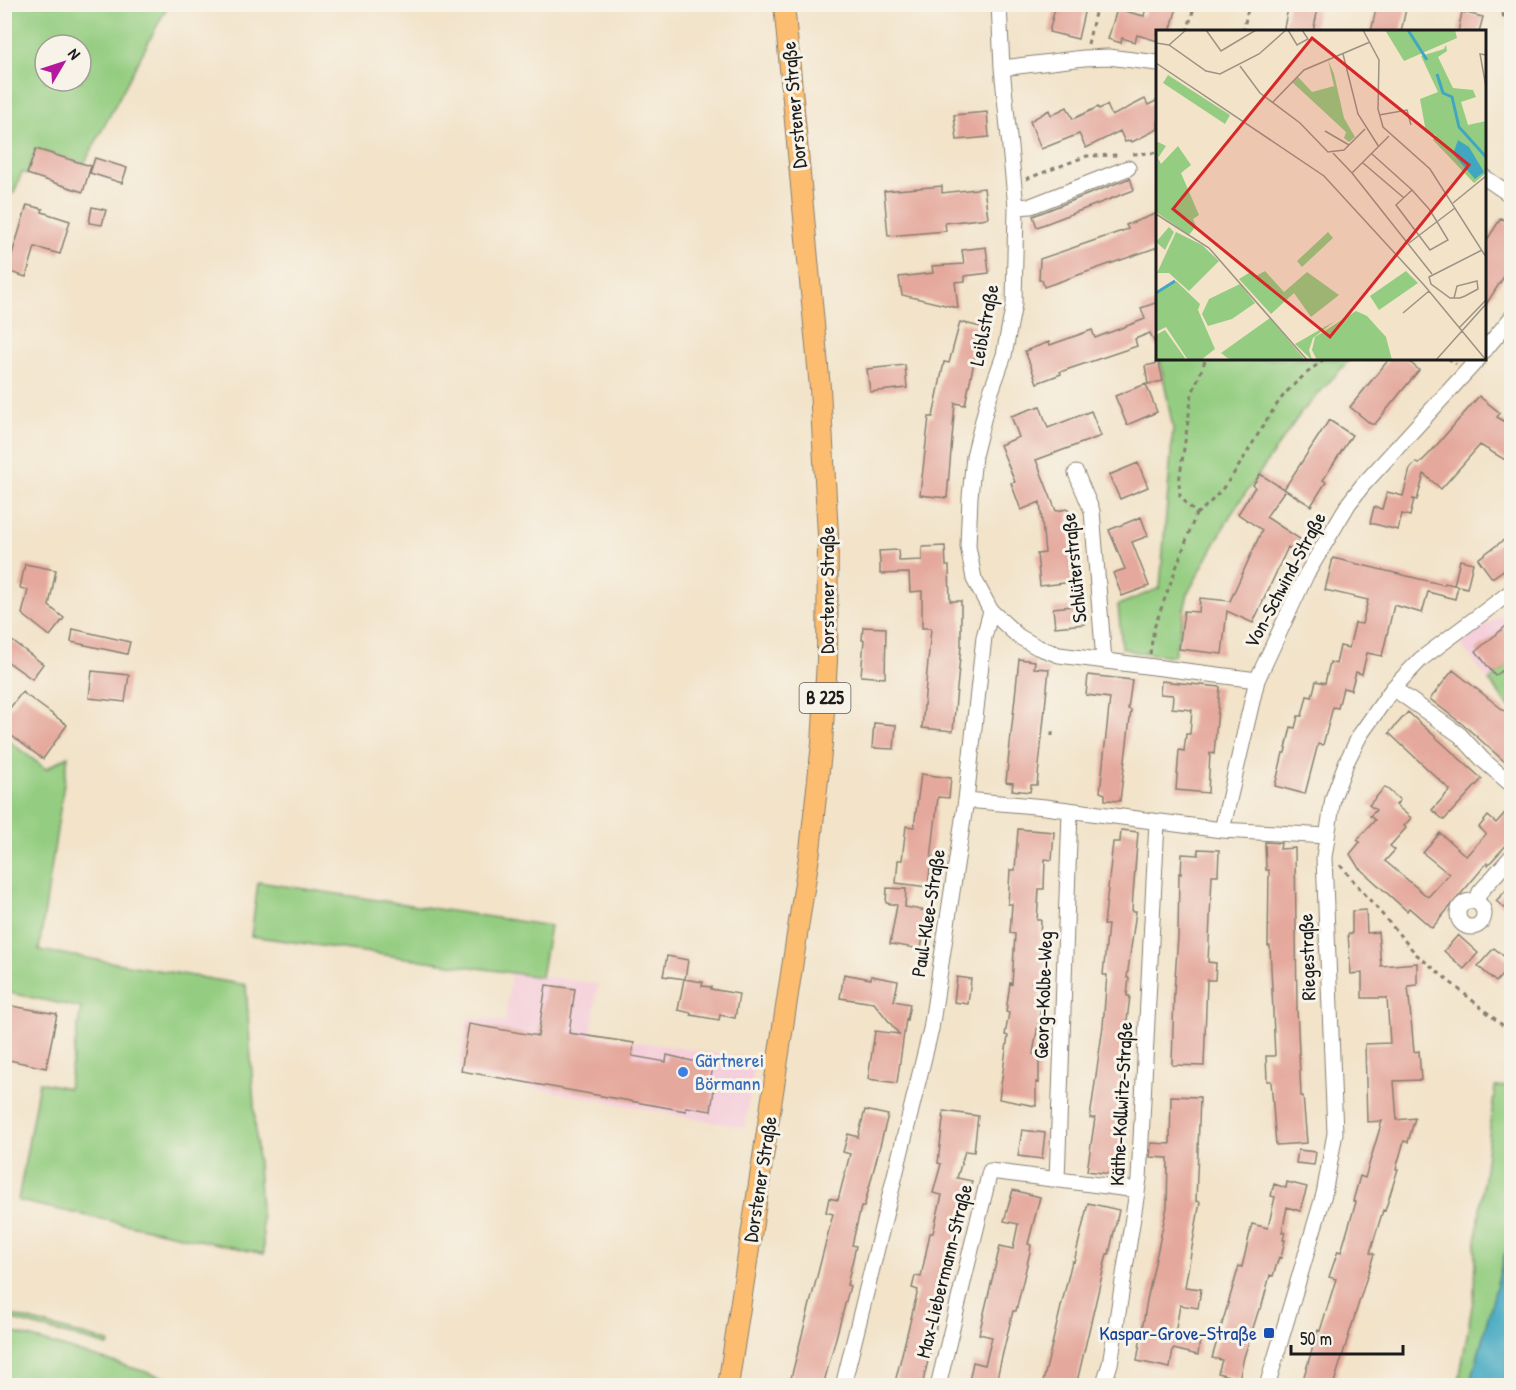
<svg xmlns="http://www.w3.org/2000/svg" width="1516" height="1390" font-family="'Patrick Hand',sans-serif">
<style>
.built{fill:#f5cfdb}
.green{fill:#94cd81;stroke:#58744e;stroke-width:1.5;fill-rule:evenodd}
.water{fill:#41a7c1;stroke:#2e626e;stroke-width:1.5}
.building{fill:#e5a89c}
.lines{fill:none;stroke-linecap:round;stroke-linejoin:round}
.minor-casing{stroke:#878072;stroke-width:17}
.major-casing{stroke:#878072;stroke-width:22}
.path{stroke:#878072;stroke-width:3;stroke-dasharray:4.5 4.5;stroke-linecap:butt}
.minor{stroke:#fff;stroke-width:15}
.major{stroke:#fcbd6f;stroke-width:20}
.shop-dot{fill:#3f7fe0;stroke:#f7f3e8;stroke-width:2}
.transit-dot{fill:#1a4fb4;stroke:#f7f3e8;stroke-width:2}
.labels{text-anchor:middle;stroke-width:6;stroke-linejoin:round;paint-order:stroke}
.shield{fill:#f7f3e8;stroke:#5e5c59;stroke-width:1.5}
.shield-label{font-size:18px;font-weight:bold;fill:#1c1c1c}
.street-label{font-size:20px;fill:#1c1c1c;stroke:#f7f3e8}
.shop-label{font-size:20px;fill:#366cbe;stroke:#f7f3e8;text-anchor:start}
.transit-label{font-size:20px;fill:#164399;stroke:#f7f3e8;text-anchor:end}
.inset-river{fill:none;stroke:#41a7c1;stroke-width:3}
.inset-road{fill:none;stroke:#9c9384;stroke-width:1.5}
.view{fill:#d62828;fill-opacity:0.15;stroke:#d62828;stroke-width:3}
.inset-edge{fill:none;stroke:#1c1c1c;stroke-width:3}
</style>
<rect width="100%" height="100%" fill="#f7f3e8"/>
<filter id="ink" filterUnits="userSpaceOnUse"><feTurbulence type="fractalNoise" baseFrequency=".0167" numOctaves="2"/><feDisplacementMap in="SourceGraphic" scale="12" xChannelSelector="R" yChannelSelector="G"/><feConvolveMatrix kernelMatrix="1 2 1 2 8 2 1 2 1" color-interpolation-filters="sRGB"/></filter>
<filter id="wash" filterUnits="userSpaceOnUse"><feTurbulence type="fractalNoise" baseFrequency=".008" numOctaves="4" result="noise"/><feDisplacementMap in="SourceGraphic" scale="24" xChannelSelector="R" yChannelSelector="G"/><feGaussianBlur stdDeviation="1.35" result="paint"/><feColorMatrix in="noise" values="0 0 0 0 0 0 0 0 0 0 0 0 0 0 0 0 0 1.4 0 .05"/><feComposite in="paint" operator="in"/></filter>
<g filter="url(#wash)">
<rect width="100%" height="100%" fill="#f2e3c9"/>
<path class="built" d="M1511,607V709L1460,644Z
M511,972L598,984L591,1035L755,1059L745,1128L457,1073L468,1018L505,1021Z"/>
<path class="green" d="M4,5H168L84,164L36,149L27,174L22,172L14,193L5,196ZM45,45H81V81H45Z
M1160,359H1350L1300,414L1230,516L1188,593L1174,656L1136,652L1122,648L1118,605L1160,588L1173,429Z
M1511,663V709L1489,681Z
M5,738L46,769L68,756L39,950L246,985L264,1254L18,1201L39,1082L68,1088L81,1008L5,992Z
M258,882L550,926L541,977L251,936Z
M1511,1086V1385L1458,1386L1474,1295L1475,1250L1495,1087Z
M4,1313L109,1342L108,1346L5,1318Z
M5,1330L190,1385H5Z"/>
<path class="water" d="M1505,1253H1511V1385H1470Z"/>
<g id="blocks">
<path class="building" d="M1056,4H1086L1078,39L1049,32Z
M1147,4H1178L1170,32H1158V41L1137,35L1135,42L1122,38L1121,43L1108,39L1117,9L1144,16Z
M1289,4H1319L1313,32H1283Z
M1377,4H1407L1401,32H1371Z
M1462,12L1483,17L1479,32H1458Z
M1145,99L1148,105L1158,100V129L1132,142L1131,140L1125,142L1120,131L1086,148L1079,134L1041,149L1030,121L1049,110L1051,115L1067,107L1073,119L1098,107L1099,109L1107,105L1112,116Z
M987,112L989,137L957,140L954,115Z
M36,149L91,166L83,192L27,174Z
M95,158L127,168L122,183L90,173Z
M1130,178L1134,190L1037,227L1033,216Z
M942,186V193L984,188L988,218L945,223L946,231L888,236L884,191Z
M27,205L43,209L42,212L70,221L60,254L35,247L26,277L7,271Z
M92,207L106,210L102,225L89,223Z
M1158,213V247L1044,287L1042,280H1039L1040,259L1128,229L1126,225Z
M1501,218L1512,225V264L1485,306V243Z
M986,247L989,273L965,276V281L955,282L958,308L902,295L899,277L933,273L932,266L964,264L962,250Z
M1158,302V350L1150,333L1135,339L1137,346L1060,372L1061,374L1037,383L1025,351L1049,342L1050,345L1092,330L1095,338L1145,319L1141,308Z
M960,322L985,328L977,357H975L965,405L955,403L947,498L920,495L929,417H933L944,362L949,363Z
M1390,358H1405L1419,370L1375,424H1371L1350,407Z
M1159,363L1163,381L1148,384L1145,366Z
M905,365L907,388L870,392L867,369Z
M1146,384L1157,412L1127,425L1115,396Z
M1479,396L1500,413L1497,417L1512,426V464L1480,445L1441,489L1424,474L1417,500L1412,499H1414L1410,516L1402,514L1398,530L1370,523L1374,507L1382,509L1387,492L1403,496L1410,469L1416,462L1419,464L1429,454Z
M1040,406L1048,428L1091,411L1101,436L1036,460L1056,511L1068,509L1073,582L1040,586L1037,554L1045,553L1040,502L1021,510L1011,483L1015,482L1000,445L1019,437L1011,416Z
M1329,420L1352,435L1323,480L1326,482L1311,506L1284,489Z
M1138,463L1148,487L1120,499L1109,475Z
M1260,474L1285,490L1266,517L1306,543L1300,554L1288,547L1253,623L1227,611L1222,654L1179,649L1184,611L1199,612L1200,598L1230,601L1262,530L1238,514L1255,487L1253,485Z
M1141,517L1148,536L1132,542L1149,586L1122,596L1113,573L1125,569L1109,530Z
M1512,534V564L1492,578L1478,559Z
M945,546L946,566H949L950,601H961V646L953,731L922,728L931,628H922V591L910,592L909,573L880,574V562L879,551L898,550L899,561L922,560V547Z
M1333,558L1444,585L1445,583L1458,586L1455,599L1428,592L1422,613L1394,605L1382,656L1367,653L1362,674L1356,672L1351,690L1343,688L1338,708L1333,707L1323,745L1318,744L1305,794L1275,786L1283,753H1285L1291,727L1295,728L1298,716H1302L1307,696L1312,697L1316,681L1325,683L1330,662L1336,664L1340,646L1349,648L1355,623L1362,624L1368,600L1325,590Z
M1460,560L1473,563L1467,588L1454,585Z
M25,564L56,570L49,606L64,618L50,636L22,614L28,590L20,588Z
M1083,605L1085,624L1055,627L1053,608Z
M1512,621V663L1495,676L1476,651Z
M863,627L886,628L885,678L861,676L864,640H862Z
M73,629L130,642L127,654L71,642Z
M4,635L43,664L32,679L4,659Z
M1019,659L1035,661L1034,668L1049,669L1037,785H1031L1030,792L1012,790L1013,783L1006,782Z
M1453,670L1512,717V755L1505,762L1466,727L1430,699Z
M92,671L129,675L125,702L89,698Z
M1088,675L1132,680L1128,709L1131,710L1120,801L1105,800V794L1100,792L1110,698L1086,695Z
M1161,681L1220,687L1214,754L1210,753L1208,793L1176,790L1179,750L1184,751L1186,734H1190L1192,710L1172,708L1173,695L1160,694Z
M22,692L67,725L43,759L4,730V716Z
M1408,712L1482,779L1444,820L1432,810L1450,790L1389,733Z
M874,723L896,725L894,749L872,748Z
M921,774L951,778L949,798L938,797L928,887L896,883L898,860H902L906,826L914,827Z
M1385,787L1400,800L1396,805L1411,818L1404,826L1406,828L1390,846L1395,850L1385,861L1428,897L1449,874L1423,853L1440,833L1466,856L1486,834L1479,827L1488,816L1496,823L1512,805V839L1488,865L1487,863L1432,928L1409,908L1407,911L1358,867L1350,854L1360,842L1357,840L1375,820L1370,816L1376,810L1369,805Z
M1018,829L1054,832L1052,860L1045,859L1044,889H1039L1038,905L1037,920H1041L1039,949L1045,950L1044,972L1038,999L1042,1001L1033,1054L1039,1055V1083L1036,1082V1106L999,1099L1008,1036L1005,1035L1009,1013L1006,1012L1010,983L1012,984L1015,934L1010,933L1012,904H1008L1010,870H1015Z
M1121,830L1138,832L1133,894L1132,911H1136L1127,978H1129L1127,996H1130L1124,1045L1127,1046L1121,1092L1125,1093L1119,1134L1123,1135L1118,1175L1087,1171L1095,1118H1090L1103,1026L1107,975H1103L1108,925H1104L1113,842H1120Z
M1265,842L1281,843L1280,849L1295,848L1297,1009L1301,1096H1303L1307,1143L1276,1145L1271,1081H1267L1266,1056H1275L1270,946H1268L1269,870H1266Z
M1198,849L1219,850L1218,875H1212L1208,962L1216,963L1215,980H1207L1204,1066L1172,1065L1174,991L1178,937L1179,873L1181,874L1182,854L1198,855Z
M1512,884V914L1496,901Z
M887,888L906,889L905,907L927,911L921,949L890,944L897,905L886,903Z
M1366,910L1367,933L1378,932L1381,966L1417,963V985L1408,986L1414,1052L1419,1051L1421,1080L1394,1081L1397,1120L1415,1118L1408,1142L1404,1141L1396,1169H1398L1385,1211L1383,1210L1370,1253L1374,1254L1333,1386H1301L1318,1330L1320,1331L1336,1279L1329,1277L1338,1251L1341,1252L1356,1202L1353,1201L1360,1176L1365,1178L1382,1121L1367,1122L1365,1044L1390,1043L1387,998H1362V973L1351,974L1348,934H1352V911Z
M1458,935L1478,953L1464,969L1444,951Z
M1494,948L1512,963L1496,982L1478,966Z
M667,956L688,960L685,979L663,976Z
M844,974L871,979V976L898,981L894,1001L910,1004L907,1020L906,1019L897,1083L868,1079L875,1031L899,1034L874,1003L840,998Z
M957,977L971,979L968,1004L954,1002Z
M684,979L703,982L702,986L711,987V989L739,994L735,1018L720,1015L719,1020L691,1015V1013L678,1010Z
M546,985L575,989L569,1033L634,1043L632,1056L666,1062L667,1055L713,1066L709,1088L714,1089L711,1111L686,1107V1111L461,1071L469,1024L538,1036Z
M12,1006L57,1014L46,1068L4,1059V1043Z
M1171,1096L1200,1097L1196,1201L1200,1202L1185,1287L1201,1289L1198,1308L1180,1305L1175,1334L1200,1339L1198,1355L1173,1349L1170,1368L1137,1361L1147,1300L1167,1207L1168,1158L1150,1157L1151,1143L1170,1144Z
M865,1110L888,1115L864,1207H861L852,1245L856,1246L847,1285L850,1286L823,1386H822L791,1378L833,1214L826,1212L829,1198L838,1200L850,1154L843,1152L848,1134L858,1137Z
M944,1111L978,1116L974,1152L965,1151L957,1178L972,1181L963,1218H962L922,1386H894L918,1290L912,1288L915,1276L921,1277L930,1233H933L942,1195L933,1193L941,1164L938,1163Z
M1022,1130L1045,1133L1042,1159L1018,1156Z
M1298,1150L1316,1152L1314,1165L1296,1163Z
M1287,1182L1307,1187L1300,1211L1287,1207L1282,1232H1285L1283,1240H1285L1281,1258L1279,1257L1273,1276L1270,1275L1261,1309H1259L1244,1357L1239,1379L1218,1373L1222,1360L1212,1358L1239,1266L1242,1267L1252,1224L1268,1228L1275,1197L1271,1196L1274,1184L1286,1188Z
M1013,1190L1040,1197L1028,1244L1031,1245L1030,1252L1016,1311H1013L995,1386H968L973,1362L985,1365L992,1337L979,1334L1000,1246L1013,1249L1018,1224L1004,1221Z
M1088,1203L1119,1210L1109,1254H1107L1076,1386H1042L1072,1261L1074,1262Z"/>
</g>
</g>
<g filter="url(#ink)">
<use href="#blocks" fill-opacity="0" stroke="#878072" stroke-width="1.5"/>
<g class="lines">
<defs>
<path id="minor" d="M999,4L1002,68L1016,207L1014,304L1004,355L988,400L974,456L970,497L968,546L974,579L991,611L1018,636L1037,647L1059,655L1257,680
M1002,68L1084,58L1108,57L1158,63
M1484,177L1512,196
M1016,207L1031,206L1128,168
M1484,351L1512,317
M1076,473L1092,511L1104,661
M1393,688L1460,735L1483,760L1512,785
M966,800L984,637L991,611
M1222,830L1257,680L1306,575L1349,503L1362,486L1479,358
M1458 914a13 13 0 1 1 26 0a13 13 0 1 1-26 0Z
M1476,902L1480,892L1512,856
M1057,1180L1070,812
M843,1386L931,1029L966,800L1045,807L1222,830L1327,836
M938,1386L990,1171L1137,1190
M1103,1386L1110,1364L1139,1179L1157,822
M1267,1386L1324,1194L1335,1133L1324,857L1333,798L1346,763L1360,735L1393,688L1421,659L1512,591"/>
<path id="major" d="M728,1386L810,850L822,744L827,661L828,535L820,388L784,4"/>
</defs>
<use href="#minor" class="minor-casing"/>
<use href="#major" class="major-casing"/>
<path class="path" d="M1502,4L1504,21
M1511,4L1512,5
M1187,32L1195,4
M1243,32L1249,4
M1088,44L1097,4
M1133,154L1153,153L1158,151
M1026,179L1087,156L1118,155
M1448,358L1456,364
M1196,514C1233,488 1252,439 1278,403C1290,385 1309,372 1325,358
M1150,654L1154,628L1196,514L1180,496L1179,482L1192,394L1206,358
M1052,736V731
M1340,865L1416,954L1512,1033"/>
<use href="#minor" class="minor"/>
<use href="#major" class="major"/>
</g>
</g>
<circle class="shop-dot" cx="683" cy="1072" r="6"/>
<rect class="transit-dot" x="1263" y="1327" width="12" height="12" rx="3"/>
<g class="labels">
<rect class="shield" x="799.5" y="683" width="51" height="30" rx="4.5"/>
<g class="shield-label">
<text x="825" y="704">B 225</text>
</g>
<g class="street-label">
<text transform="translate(794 105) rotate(-95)" y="7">Dorstener Straße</text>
<text transform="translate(984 325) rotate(-79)" y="7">Leiblstraße</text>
<text transform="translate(1074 568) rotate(-96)" y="7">Schlüterstraße</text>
<text transform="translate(1285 580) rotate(-62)" y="7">Von-Schwind-Straße</text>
<text transform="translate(827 590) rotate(-90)" y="7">Dorstener Straße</text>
<text transform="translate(928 913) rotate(-81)" y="7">Paul-Klee-Straße</text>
<text transform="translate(1307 957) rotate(-92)" y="7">Riegestraße</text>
<text transform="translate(1043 995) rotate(-88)" y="7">Georg-Kolbe-Weg</text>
<text transform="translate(1121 1104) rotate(-87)" y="7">Käthe-Kollwitz-Straße</text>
<text transform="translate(760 1179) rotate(-81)" y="7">Dorstener Straße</text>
<text transform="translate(944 1271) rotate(-76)" y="7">Max-Liebermann-Straße</text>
</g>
<g class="shop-label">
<text x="695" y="1067">Gärtnerei<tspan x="695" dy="23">Börmann</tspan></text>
</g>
<g class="transit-label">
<text x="1257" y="1340">Kaspar-Grove-Straße</text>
</g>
</g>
<g transform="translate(1156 30)">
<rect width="330" height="330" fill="#f2e3c9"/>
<path d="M229,0H299L301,8L248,31ZM290,15L291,21L282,27L297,58L317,60L320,67L305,72L312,95L330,91V143L318,153L277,110L280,105L270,102L264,69L282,62L265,26L288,19ZM172,30L178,44L188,88L199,107L193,112L188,108L190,102L136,52L142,47L156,62L178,56ZM12,45L74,85L69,94L7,53ZM0,111L10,116L2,128L5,134L22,116L35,135L25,143L43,185L37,189L40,196L33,205L0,182ZM13,197L18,202L9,220L0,212ZM20,202L46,215L63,231L33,261L13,243H1ZM172,202L177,208L146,237L141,231ZM96,241L98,247L109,241L128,262L151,242L183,265L155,287L138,263L115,284L83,249ZM250,241L262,253L223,280L214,266ZM20,251L44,274L42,280L59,319L45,330H32L10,297L0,302V264ZM84,254L99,273L76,289L52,296L46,284L53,269ZM200,281L211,286L230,307L236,330H161L156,320L159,307ZM114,288L149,330H74L65,323ZM179,291L157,308L153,320L156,330L139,314ZM9,300L29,328L27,330H0V305Z" fill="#94cd81"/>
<path d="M302,110L313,117L328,142L319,149L297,124Z" fill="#41a7c1"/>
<path class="inset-river" d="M252,0L271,30M281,44L287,63L296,67L303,97L330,127M0,263L19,251"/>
<path class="inset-road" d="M50,0L65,21L100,0M132,0L141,15L152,9L146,0M207,0L223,30L222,79L227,97L274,139L330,227M0,13L13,15L50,41L64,44L103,24L130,0M13,15L30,0M187,24L202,84L223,117M330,25L324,24L330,57M0,33L168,146L268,255L330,330M84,36L104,63L144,93L172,122L188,120L209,99M117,72L148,40L214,12M223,85L251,80L255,95M169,101L193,115M233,106L196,143L276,244M177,123L196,143M216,124L255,159L256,160L273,179L280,190L292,210L274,220L240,175L256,160M207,133L248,168M297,173L330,146M0,184L53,218L151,330M253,213L299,178M298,268L301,256L321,251L322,259L309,266L304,268H294L275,254L273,247L326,220M247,283L273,261M303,298L330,270M280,330L330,274"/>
<path class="view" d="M156,8L313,135L174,307L17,179Z"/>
<rect width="330" height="330" class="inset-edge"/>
</g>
<rect width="1516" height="1390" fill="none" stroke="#f7f3e8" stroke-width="24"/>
<g transform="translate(63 63) rotate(51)"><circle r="28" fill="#f7f3e8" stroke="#9f9d96" stroke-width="1.5"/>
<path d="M0-4.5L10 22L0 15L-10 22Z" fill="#b5179e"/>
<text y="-9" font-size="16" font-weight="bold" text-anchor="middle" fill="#1c1c1c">N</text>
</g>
<path d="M1291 1345v9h112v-9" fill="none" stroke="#1c1c1c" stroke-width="3"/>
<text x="1300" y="1345" font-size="18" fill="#1c1c1c" stroke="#f7f3e8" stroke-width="4.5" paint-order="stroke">50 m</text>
</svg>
